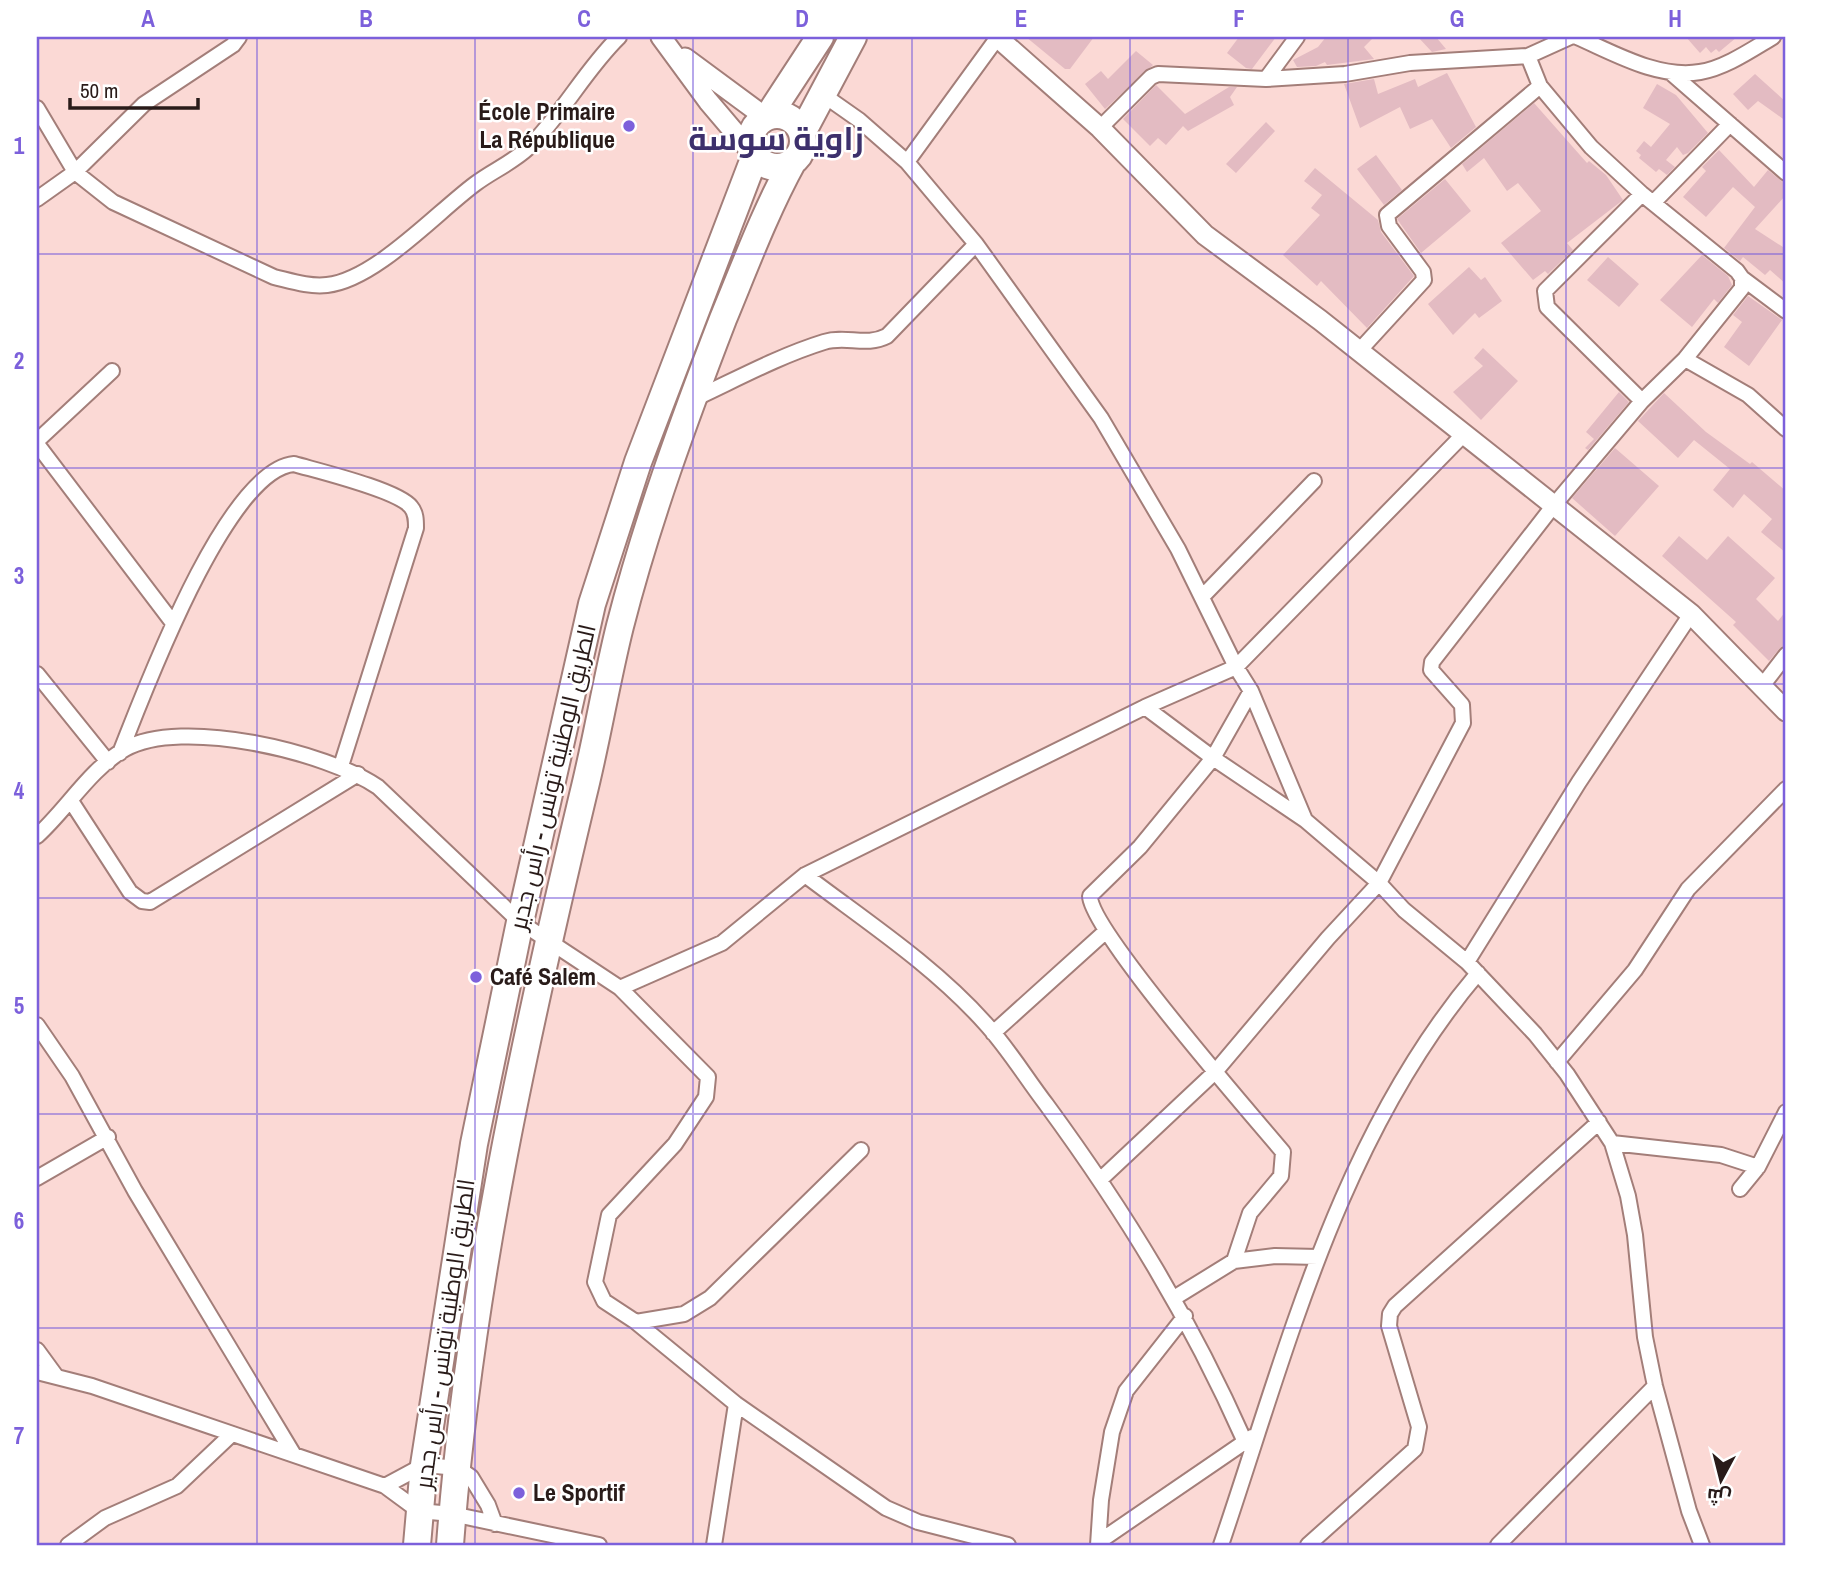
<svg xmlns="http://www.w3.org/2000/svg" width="1823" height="1582" font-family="'Archivo Narrow',Cairo,sans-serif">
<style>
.building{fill:#e3bbc2}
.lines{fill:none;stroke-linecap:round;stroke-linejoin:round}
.street-casing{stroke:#a37e79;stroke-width:18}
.secondary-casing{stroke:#a37e79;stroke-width:23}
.highway-casing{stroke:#a37e79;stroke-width:30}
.street{stroke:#fff;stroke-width:14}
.secondary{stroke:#fff;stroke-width:19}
.highway{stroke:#fff;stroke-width:26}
.grid{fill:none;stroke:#7c60db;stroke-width:2;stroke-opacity:0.55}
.poi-dot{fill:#7c60db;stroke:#fff;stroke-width:2.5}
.labels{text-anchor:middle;stroke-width:5;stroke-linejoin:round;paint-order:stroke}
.poi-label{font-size:24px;font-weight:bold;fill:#291b19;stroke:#fff;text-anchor:start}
.street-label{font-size:24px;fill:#291b19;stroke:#fff}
.district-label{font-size:32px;font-weight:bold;fill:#3d306c;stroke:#fff}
.neatline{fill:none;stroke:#7c60db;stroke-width:2.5}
.grid-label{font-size:23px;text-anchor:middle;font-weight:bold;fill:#7c60db}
</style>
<rect width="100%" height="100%" fill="#fbd9d5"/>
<path class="building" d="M1026,37H1094L1070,69H1065Z
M1239,37H1276L1252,69L1246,68L1227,53Z
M1326,37H1374L1364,47L1374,59L1327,65L1325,62L1316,66L1297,67L1293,60L1318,47Z
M1418,37H1436L1446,49L1432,52Z
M1686,37H1737L1719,52L1716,49L1711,53L1706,47L1700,53Z
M1136,51L1153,65L1105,109L1085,84L1101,71L1108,79Z
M1447,73L1476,127L1451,148L1432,119L1410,129L1400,107L1360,128L1344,84L1374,79L1378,94L1415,79L1418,87Z
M1755,74L1786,102V121L1758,101L1748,110L1733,94Z
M1657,84L1676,95L1708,133L1688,153L1683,155L1677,147L1666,160L1675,167L1667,175L1659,169L1656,172L1639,158L1641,155L1636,151L1644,141L1651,147L1670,124L1643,108Z
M1156,85L1185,114L1229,87H1237L1230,97L1234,105L1188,131L1183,126L1166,145L1158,138L1150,146L1123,119Z
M1534,103L1587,163L1589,161L1606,175L1623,200L1567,243L1573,250L1551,271L1548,274L1545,271L1533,280L1501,243L1541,211L1518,183L1507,191L1484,158L1467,172L1462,164Z
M1266,122L1275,131L1236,173L1226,164Z
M1719,150L1754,187L1768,170L1786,185V195L1755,229L1786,249V284L1770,270L1765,275L1743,257L1740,261L1724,248L1755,207L1733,187L1706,217L1683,197L1706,171L1702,167Z
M1376,155L1402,190L1384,205L1357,169Z
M1315,168L1378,220L1381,232L1414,276L1367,328L1321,281L1317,286L1283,255L1320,215L1311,208L1322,195L1304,181Z
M1445,179L1471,211L1421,253L1397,219Z
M1702,255L1728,276L1732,285L1718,303L1714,299L1692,327L1660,300Z
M1608,257L1639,284L1619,307L1587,280Z
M1469,267L1481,280L1485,277L1502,301L1479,318L1475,313L1453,335L1428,304Z
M1748,296L1782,320L1749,366L1724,347L1742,322L1733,315Z
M1483,348L1518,381L1481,420L1453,392L1483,366L1474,358Z
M1619,392L1629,402L1588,450L1585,448L1594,439L1586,432Z
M1664,393L1706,432L1750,464L1752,462L1786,491V553L1761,532L1772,519L1744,494L1733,508L1713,490L1730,469L1694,440L1678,458L1638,421Z
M1615,448L1659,486L1615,536L1572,498Z
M1679,536L1707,560L1728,536L1775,578L1756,599L1778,621L1786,611V646L1779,649L1769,661L1733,625L1736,622L1662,556Z"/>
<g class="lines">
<defs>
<path id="street" d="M1577,37C1614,53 1658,79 1700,72C1725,68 1751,50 1773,37
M1670,72L1786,173
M1266,79L1297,37
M822,94L859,120L907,162L976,244L1101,418L1178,549L1236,667L1251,691L1305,820L1379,883L1404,910L1467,962L1535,1034L1567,1074L1612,1143L1628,1196L1635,1235L1645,1337L1655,1386L1689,1511L1702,1545
M37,108L75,172L113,202L274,277C291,281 309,287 327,285C375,280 436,213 475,184C492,171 512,163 528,148C562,115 585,70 619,37
M1100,128L1151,77L1158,74L1266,79L1345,74L1410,63L1528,56L1570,37
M907,162L998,37
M1642,194L1545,291L1547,307L1642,401
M37,199L75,172L144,104L233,45L239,37
M1653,203L1730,124
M1742,278L1786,311
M1359,351L1424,280L1423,272L1389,226L1387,215L1540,86
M1685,359L1748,395L1786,429
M694,399C737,379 779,356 824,342C846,335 866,347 887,336L976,244
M37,441L112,371
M37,444L173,623
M1202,597L1314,481
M37,674L108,762
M1762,686L1786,655
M1145,707L1213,758L1305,820
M120,753C144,693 226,470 294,464C318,471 398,490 411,507C416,513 416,520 416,528L341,766
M71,801L130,892L142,901L150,902L358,774
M37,836C67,809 90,769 125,749C181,717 327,752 378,787L520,922L620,988L708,1077L706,1097L675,1144L609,1215L595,1282L604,1301L636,1322L684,1314L710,1298L861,1150
M805,875C867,922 933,965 985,1023C1008,1048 1026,1078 1046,1104C1126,1213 1190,1318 1245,1442
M1467,962L1579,782L1691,614
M620,988L722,943L805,875L1145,707L1236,667L1463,435
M37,1025L72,1076L135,1191L294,1455
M993,1033L1105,932
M1557,1062L1635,970L1688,889L1786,789
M1612,1143L1721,1155L1758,1167
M37,1178L108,1137
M1101,1179L1215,1072L1328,938L1379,883L1463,723L1462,705L1431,670L1432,662L1554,505L1642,401L1685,359L1742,288V278L1737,271L1642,194L1591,147L1540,86L1528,56
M1740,1189L1758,1167L1786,1112
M1234,1261L1250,1213L1281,1176L1283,1152C1252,1115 1090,930 1090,896L1140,847L1213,758L1251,691
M1174,1298L1234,1261L1275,1256L1318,1257
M636,1322L736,1404L886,1508L918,1522L1008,1545
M37,1350L56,1376
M37,1372L92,1386L385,1486L419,1511L452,1514L599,1545
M385,1486L424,1465L458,1468L471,1477L488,1505L495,1524
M1100,1541L1252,1437
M68,1545L105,1518L177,1486L232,1434
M714,1545L736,1404
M1098,1545L1101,1500L1112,1432L1126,1391L1185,1316
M1221,1545C1288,1347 1340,1136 1478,973
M1308,1545L1415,1449L1419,1427L1389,1326L1390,1314L1395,1306L1599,1122
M1498,1545L1655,1386"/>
<path id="secondary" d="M661,37L708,101L753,154
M997,37L1100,128L1205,235L1320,320L1691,614L1786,711
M685,58L765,117"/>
<path id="highway" d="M751 141a26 26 0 1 1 52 0a26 26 0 1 1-52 0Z
M769,115L820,37
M802,133L853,37
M417,1545L424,1465L474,1144L520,922L592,604L638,462L755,156
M450,1545C469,1291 524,1042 583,795C597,739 606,682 620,626C647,521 684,420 723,319C745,266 765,212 793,161"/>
</defs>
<use href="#street" class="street-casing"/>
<use href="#secondary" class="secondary-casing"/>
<use href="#highway" class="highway-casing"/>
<use href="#street" class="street"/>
<use href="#secondary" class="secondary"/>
<use href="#highway" class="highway"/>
</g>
<path class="grid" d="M257,37V1545M475,37V1545M693,37V1545M912,37V1545M1130,37V1545M1348,37V1545M1566,37V1545M37,254H1786M37,468H1786M37,684H1786M37,898H1786M37,1114H1786M37,1328H1786"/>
<g class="poi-dot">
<circle cx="629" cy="126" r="7"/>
<circle cx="476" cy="977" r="7"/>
<circle cx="519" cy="1493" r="7"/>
</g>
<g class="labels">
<g class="poi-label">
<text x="615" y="120" text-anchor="end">École Primaire<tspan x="615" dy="28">La République</tspan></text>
<text x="490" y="985">Café Salem</text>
<text x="533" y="1501">Le Sportif</text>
</g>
<g class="street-label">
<text transform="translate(553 777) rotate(-77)" y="8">الطريق الوطنية تونس - رأس جدير</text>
<text transform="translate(445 1334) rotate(-82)" y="8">الطريق الوطنية تونس - رأس جدير</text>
</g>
<g class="district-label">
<text x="776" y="150">زاوية سوسة</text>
</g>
</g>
<rect width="1823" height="1582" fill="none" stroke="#ffffff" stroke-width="77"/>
<g transform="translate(1721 1480) rotate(187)" stroke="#ffffff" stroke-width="5" paint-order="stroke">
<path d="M0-5L12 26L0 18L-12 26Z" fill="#291b19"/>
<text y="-10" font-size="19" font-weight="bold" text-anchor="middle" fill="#291b19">ش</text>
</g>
<path d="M70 98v10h128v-10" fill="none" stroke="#291b19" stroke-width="3.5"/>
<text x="80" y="98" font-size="21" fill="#291b19" stroke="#ffffff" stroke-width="5" paint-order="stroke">50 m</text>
<rect x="38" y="38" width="1746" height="1506" class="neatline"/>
<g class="grid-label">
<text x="148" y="27">A</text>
<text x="366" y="27">B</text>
<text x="584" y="27">C</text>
<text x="802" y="27">D</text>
<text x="1021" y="27">E</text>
<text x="1239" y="27">F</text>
<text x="1457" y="27">G</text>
<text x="1675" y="27">H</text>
<text x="19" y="154">1</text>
<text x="19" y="369">2</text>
<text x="19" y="584">3</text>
<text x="19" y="799">4</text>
<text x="19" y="1014">5</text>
<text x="19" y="1229">6</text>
<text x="19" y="1444">7</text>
</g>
</svg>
